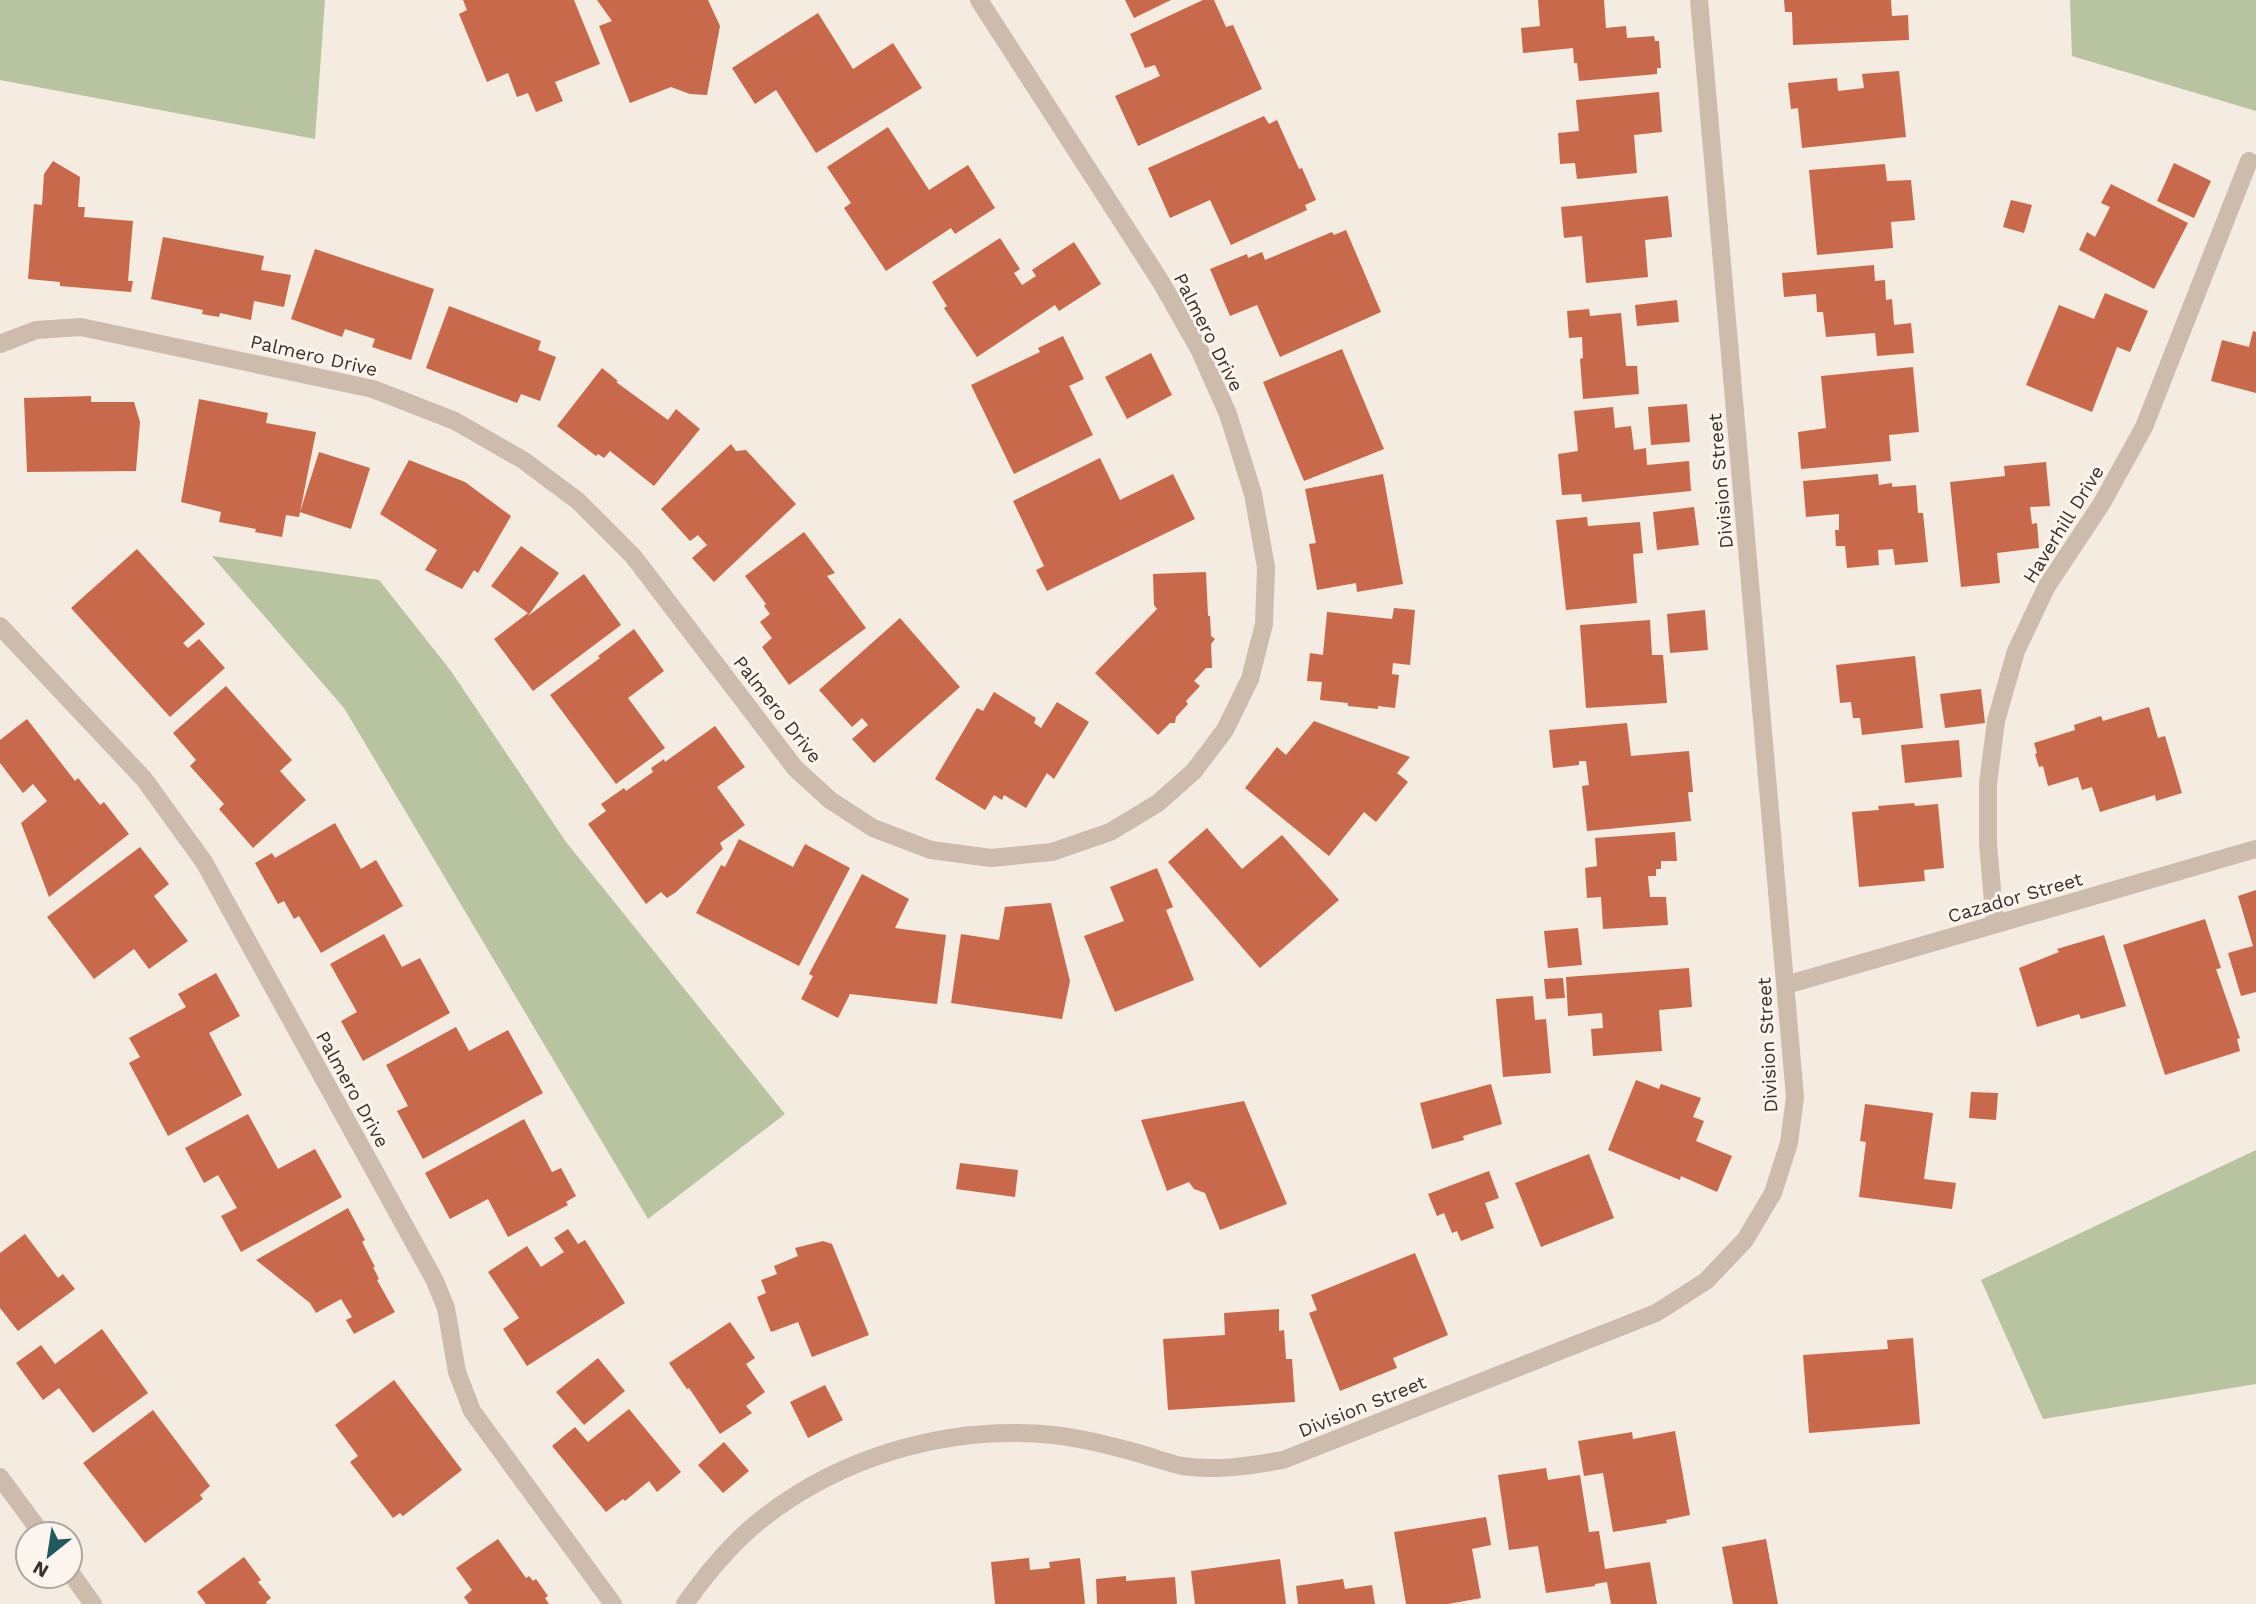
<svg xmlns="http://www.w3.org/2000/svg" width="2256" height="1604" font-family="'Work Sans',sans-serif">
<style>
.green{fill:#b8c4a0}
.building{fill:#c8694b}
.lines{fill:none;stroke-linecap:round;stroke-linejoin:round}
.minor{stroke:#cdbbac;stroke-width:18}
.tertiary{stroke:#cdbbac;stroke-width:18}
.labels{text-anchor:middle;stroke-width:6;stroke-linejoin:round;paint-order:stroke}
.street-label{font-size:19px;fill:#3b302b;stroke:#fbf5ee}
</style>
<rect width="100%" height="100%" fill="#f4ebe1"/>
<path class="green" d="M0,0H325L315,139L0,80Z
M2070,0H2256V111L2072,56Z
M212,556L379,580L451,671L566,842L785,1114L648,1219L344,708Z
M2256,1150V1384L2043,1419L1981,1280Z"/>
<path class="building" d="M463,0H574L600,64L555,82L563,101L536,112L528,93L517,97L508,73L487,82L459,14L467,10Z
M597,0H708L720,26L707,95L690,94L671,87L630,103L599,26L612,21Z
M1125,0H1171L1134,18Z
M1203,0H1214L1226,27L1233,25L1262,89L1138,146L1115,96L1160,76L1155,65L1145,68L1130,34Z
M1538,0H1604L1606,28L1626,26L1627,38L1654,36L1655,41H1659L1661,68H1657V74L1579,81L1577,63H1574L1573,48L1523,53L1521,28L1540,26Z
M1784,0H1891L1892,16L1908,15L1909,40L1793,45L1792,12H1785Z
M818,13L853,69L893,43L922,88L816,153L776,90L755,104L732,68Z
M1899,71L1906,137L1802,148L1798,108L1791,109L1788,83L1837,78L1838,91L1864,88L1862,74Z
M1659,92L1662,132L1634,135L1637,173L1577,179L1575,163L1560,164L1558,133L1579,131L1576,100Z
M1264,116L1269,124L1277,120L1299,169L1302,168L1316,200L1305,205L1307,210L1231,245L1210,200L1170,218L1148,168Z
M888,127L929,190L968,165L995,208L955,234L951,228L886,271L844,208L851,203L827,167Z
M53,161L80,177L78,207H85L84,217L133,221L128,281H133L131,292L60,286V282L28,279L34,204L42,205L44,174Z
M2174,163L2211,181L2194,218L2157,201Z
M1885,164L1887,181L1911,180L1915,220L1891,222L1893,248L1817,255L1809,170Z
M2111,184L2188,223L2154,289L2079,250L2087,232L2095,237L2110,207L2101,203Z
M1668,196L1672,237L1645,240L1648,277L1586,283L1582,236L1564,238L1561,207Z
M2011,200L2032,205L2024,233L2003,227Z
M1346,230L1381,312L1280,357L1257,305L1230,316L1210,269L1247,254L1248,258L1262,252L1265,260L1332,232L1334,235Z
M163,237L264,256L261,270L291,275L284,307L254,301L251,320L220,313L219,317L202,314L203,310L151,299Z
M1000,238L1020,269L1014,273L1022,285L1036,276L1032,270L1074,242L1101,284L1059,311L1055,305L977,357L944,308L947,306L932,282Z
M315,249L434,289L411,360L372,347L375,339L345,329L342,337L291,319Z
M1874,265L1875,281L1885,280L1886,300L1892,299L1894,325L1911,323L1914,353L1877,356L1875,333L1826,337L1823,312H1817L1816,294L1784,297L1782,273Z
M2105,293L2148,311L2130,352L2117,347L2092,412L2026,385L2059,305L2094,319Z
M1677,300L1679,322L1637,326L1635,305Z
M449,306L541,341L538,350L556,357L540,401L521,394L517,403L426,368Z
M1589,309L1590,316L1621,313L1626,366H1637L1639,394L1583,399L1580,359L1583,358L1582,337L1569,338L1567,311Z
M2253,331L2256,332V393L2211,381L2222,340L2249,347Z
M1063,336L1084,379L1069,386L1093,435L1014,474L971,385L1040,352L1038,348Z
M1342,349L1384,449L1304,481L1263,382Z
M1151,353L1172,395L1127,419L1105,377Z
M1913,367L1919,432L1889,435L1891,461L1801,469L1798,432L1826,428L1821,376Z
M602,368L618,381L616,382L668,420L676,409L700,429L654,486L610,451L604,458L598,454L596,456L557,426Z
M91,396V402H134L140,422L136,471L27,472L24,398Z
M199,399L268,413L266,423L316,432L299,517L286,515L282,537L255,532L256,529L219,522L221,512L181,502Z
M1687,404L1690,442L1651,445L1648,407Z
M1613,407L1615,428L1631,426L1634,450L1646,448L1647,465L1689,461L1691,491L1582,502L1581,494L1562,495L1558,454L1578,451L1574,411Z
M731,444L736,451L746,450L796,504L714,582L692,558L707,545L698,535L690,541L661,509Z
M319,452L370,468L351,529L300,512Z
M1100,458L1120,500L1173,474L1195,519L1047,591L1036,570L1044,566L1013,501Z
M409,460L465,482L511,516L478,573L474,570L462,589L425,570L437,550L380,514Z
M2046,462L2050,506L2030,507L2032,524L2037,523L2039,548L1997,553L2000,583L1961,587L1950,482L2005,476L2004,466Z
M1383,474L1403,584L1357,592L1356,583L1317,590L1309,544L1316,543L1305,489Z
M1878,474L1879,485L1892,483V487L1916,485L1918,513H1923L1928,562L1895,565L1893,549L1878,550L1879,565L1847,568L1845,546H1836L1835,530H1839V514L1806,517L1803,481Z
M1694,507L1699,545L1657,550L1653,512Z
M1587,517L1588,526L1640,522L1643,553L1633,554L1637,603L1566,610L1556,520Z
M804,532L835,573L827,576L866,628L789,685L762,647L772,638L760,622L770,614L764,606L766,604L745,576Z
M521,546L559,573L528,616L584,574L621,625L533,691L494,639L528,613L491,586Z
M137,549L205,624L183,643L188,648L199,639L225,668L170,717L71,608Z
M1206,572L1208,616H1210L1211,636L1215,639L1211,644L1212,668H1206L1194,681L1200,686L1186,701L1188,704L1176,717L1175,723H1170L1158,735L1095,673L1157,609L1154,605L1153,574Z
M1394,608L1415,610L1410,665L1393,663L1392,674L1399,675L1395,708L1378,706V709L1348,706V703L1320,700L1322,682L1307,681L1310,653L1323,655L1327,612L1392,619Z
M1705,610L1708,650L1670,653L1667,614Z
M900,618L960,687L874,763L852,739L868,725L862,718L852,727L819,690Z
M1650,620L1652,655H1663L1667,703L1586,708L1580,625Z
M634,629L664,671L628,698L665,748L616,784L550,695L600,658L598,656Z
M1915,656L1923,728L1862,735L1860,718H1853L1851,702L1840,703L1836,665Z
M226,686L292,760L280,771L306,800L253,848L219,809L224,804L190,766L196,760L173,733Z
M1981,689L1985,723L1945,728L1940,694Z
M994,692L1036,718L1034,723L1041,728L1057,702L1089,722L1054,779L1047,773L1026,808L1004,795L1002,800L994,795L985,810L935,779L977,708L983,711Z
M2149,707L2158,738L2165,736L2182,793L2156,801L2155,795L2100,812L2092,787L2082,790L2078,777L2048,786L2043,766L2039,767L2035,754L2037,753L2034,743L2075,730L2074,725L2101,716L2103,721Z
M27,719L75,781L78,778L100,805L104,802L129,834L49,897L21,823L47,801L33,784L23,793L0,763V740Z
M1314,721L1410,757L1397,773L1408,782L1376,822L1364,812L1329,856L1245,788L1277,747L1286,755Z
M1627,723L1631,756L1689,751L1693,792H1688L1691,821L1587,831L1582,786L1589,785L1586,761H1579V765L1553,768L1549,730Z
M715,726L745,767L717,787L745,825L720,843L723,849L676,892L667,898L661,892L646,904L588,824L606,811L601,804L624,788L626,791L653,772L651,768L664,759L665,762Z
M1959,740L1962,777L1905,783L1901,745Z
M1914,803L1915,806L1938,804L1944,868L1924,870L1925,881L1859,887L1852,812L1879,810L1878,806Z
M335,823L361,869L376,860L403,906L321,953L299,916L294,919L284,901L278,904L255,863L272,853L275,858Z
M1207,828L1242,869L1282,835L1339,900L1260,968L1168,862Z
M1675,832L1677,861H1661V869H1656V876H1648L1650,897H1666L1668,925L1603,929L1601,897L1587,898L1585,868L1597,866L1595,838Z
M739,839L793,867L805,844L850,868L799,966L696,913L721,865L725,867Z
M140,847L169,884L154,896L188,941L149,969L134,949L94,979L47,917Z
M1157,868L1173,907L1166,910L1194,980L1115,1012L1084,936L1124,921L1110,887Z
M862,874L909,899L895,928L946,935L937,1004L850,994L838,1018L801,999L813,976L809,974Z
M2256,890V992L2241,996L2228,953L2253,946L2238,896Z
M1051,903L1070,981L1062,1019L951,1003L961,934L999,940L1005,907Z
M2205,919L2221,968L2216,969L2240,1038L2237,1039L2240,1051L2165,1075L2123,945Z
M1578,928L1582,965L1548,968L1544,931Z
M384,934L402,967L420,958L450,1013L363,1061L341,1021L357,1012L330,964Z
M2104,935L2126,1006L2081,1019L2079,1014L2037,1027L2019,968L2059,952L2057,949Z
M1689,968L1692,1007L1659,1010L1662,1051L1593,1056L1591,1029L1603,1028L1602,1013L1568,1016L1566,977Z
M216,973L240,1016L209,1033L242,1095L168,1136L129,1063L140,1057L129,1038L186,1007L178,994Z
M1563,978L1565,998L1546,999L1544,979Z
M1533,996L1535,1020L1546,1019L1551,1073L1503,1077L1496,999Z
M456,1027L469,1051L508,1030L543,1093L423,1159L397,1111L408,1106L386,1065Z
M1636,1080L1659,1089L1661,1084L1701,1098L1693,1117L1704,1121L1696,1141L1732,1156L1717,1192L1681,1176L1680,1180L1608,1150Z
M1491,1084L1502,1124L1463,1136L1464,1140L1432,1149L1420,1103Z
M1971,1092L1998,1093L1996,1120L1969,1118Z
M1244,1101L1287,1204L1220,1230L1205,1193L1194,1189L1189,1182L1167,1191L1141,1120Z
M1865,1104L1933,1113L1924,1179L1956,1183L1952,1209L1859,1197L1866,1142L1860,1141Z
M248,1114L278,1169L315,1149L342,1197L241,1252L221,1216L237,1208L218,1175L204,1183L185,1148Z
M524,1119L552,1172L561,1168L576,1196L566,1202L568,1205L508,1237L488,1199L450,1219L425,1173Z
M1589,1154L1614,1218L1541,1247L1515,1183Z
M960,1163L1018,1170L1015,1197L956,1189Z
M1489,1171L1499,1198L1485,1203L1494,1228L1461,1241L1457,1231L1452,1233L1444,1213L1437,1216L1428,1194Z
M348,1208L365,1240L362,1242L375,1267H373L379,1279L377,1280L395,1312L354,1334L346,1320L352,1317L341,1299L316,1313L310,1303L256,1260Z
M568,1229L578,1244L585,1240L625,1303L527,1366L503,1329L519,1318L488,1272L527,1246L541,1267L564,1252L554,1238Z
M25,1234L58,1278L63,1274L75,1289L18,1331L0,1308V1253Z
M823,1241L832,1244L869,1335L812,1357L798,1322L771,1332L757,1297L766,1293L761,1280L777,1274L774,1266L798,1256L795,1248Z
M1415,1253L1448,1335L1393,1358L1397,1368L1340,1391L1309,1313L1317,1310L1311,1295Z
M1279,1309V1331L1284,1330L1286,1359H1292L1295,1402L1168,1410L1163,1339L1225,1335L1224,1313Z
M730,1322L755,1358L746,1364L765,1392L746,1406L752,1413L720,1434L689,1388L687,1389L669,1363Z
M102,1329L148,1393L93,1433L59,1388L43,1400L16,1363L41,1345L55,1364Z
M1913,1338L1920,1424L1809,1433L1803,1355L1888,1349L1887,1340Z
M598,1358L625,1391L584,1425L556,1392Z
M394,1380L462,1470L403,1516L400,1513L393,1518L350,1462L358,1456L335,1425Z
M825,1385L843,1420L808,1438L790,1402Z
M629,1409L681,1472L657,1492L649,1481L625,1501L623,1499L606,1512L552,1446L575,1427L588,1442Z
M153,1410L210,1486L200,1495L203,1499L145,1543L83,1463Z
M1675,1431L1690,1515L1666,1520L1667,1523L1613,1532L1603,1473L1584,1476L1578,1441L1632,1432L1633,1439Z
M724,1442L749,1471L723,1493L698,1465Z
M1546,1468L1548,1480L1580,1475L1589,1532L1599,1531L1605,1569L1650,1562L1657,1604H1611L1607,1582L1595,1584V1586L1546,1593L1538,1546L1509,1550L1498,1475Z
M1486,1517L1491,1545L1472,1549L1481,1598L1448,1604H1406L1394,1532Z
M498,1539L526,1578L529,1576L533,1581L536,1579L548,1596L545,1598L549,1604H469L464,1597L472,1590L456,1568Z
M1766,1539L1778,1604H1733L1722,1547Z
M244,1557L261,1580L258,1582L271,1598L266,1602L267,1604H206L197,1592Z
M1029,1558L1030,1570L1050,1568L1049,1562L1080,1558L1085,1604H995L991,1562Z
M1280,1559L1286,1604H1195L1191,1571Z
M1126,1576V1581L1175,1577L1177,1604H1097L1096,1579Z
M1343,1579L1345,1589L1372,1585L1375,1604H1298L1296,1586Z"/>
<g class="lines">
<path class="minor" d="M0,344L36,330L81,327L373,389L455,421L523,460L578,501L633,556L795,768L830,800L873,828L931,850L991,858L1052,852L1110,832L1158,803L1194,771L1225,730L1250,679L1264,624L1266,567L1253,494L1228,414L1199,349L1161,282L979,0
M0,626L144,779L204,862L434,1279L446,1308L457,1372L472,1411L613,1604
M1995,924L1988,844V784L1996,721L2016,651L2047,586L2102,503L2144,427L2249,161
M1786,985L2256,849"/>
<path class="tertiary" d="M0,1477L42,1534
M70,1572L93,1604
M685,1604C704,1577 726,1550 751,1528C833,1458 946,1424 1053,1435C1082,1438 1113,1446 1141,1454C1155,1458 1169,1463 1182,1466C1217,1471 1249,1466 1283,1460L1656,1313L1706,1281L1745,1240L1773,1193L1789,1143L1795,1097L1699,0"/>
</g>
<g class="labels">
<g class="street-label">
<text transform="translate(1209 332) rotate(63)" y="7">Palmero Drive</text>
<text transform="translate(314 355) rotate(13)" y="7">Palmero Drive</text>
<text transform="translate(1720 481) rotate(-95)" y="7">Division Street</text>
<text transform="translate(2063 524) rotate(-58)" y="7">Haverhill Drive</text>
<text transform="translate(778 709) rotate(52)" y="7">Palmero Drive</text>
<text transform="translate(2015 897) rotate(-16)" y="7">Cazador Street</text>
<text transform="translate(1767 1045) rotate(-93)" y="7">Division Street</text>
<text transform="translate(353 1089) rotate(61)" y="7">Palmero Drive</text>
<text transform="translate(1362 1406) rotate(-22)" y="7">Division Street</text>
</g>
</g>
<g transform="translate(49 1555) rotate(210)"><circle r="33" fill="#fbf5ee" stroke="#aea6a0" stroke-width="2"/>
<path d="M0-5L12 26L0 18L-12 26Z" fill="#1f5a5e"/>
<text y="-10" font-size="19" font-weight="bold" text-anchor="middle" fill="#3b302b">N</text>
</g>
</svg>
